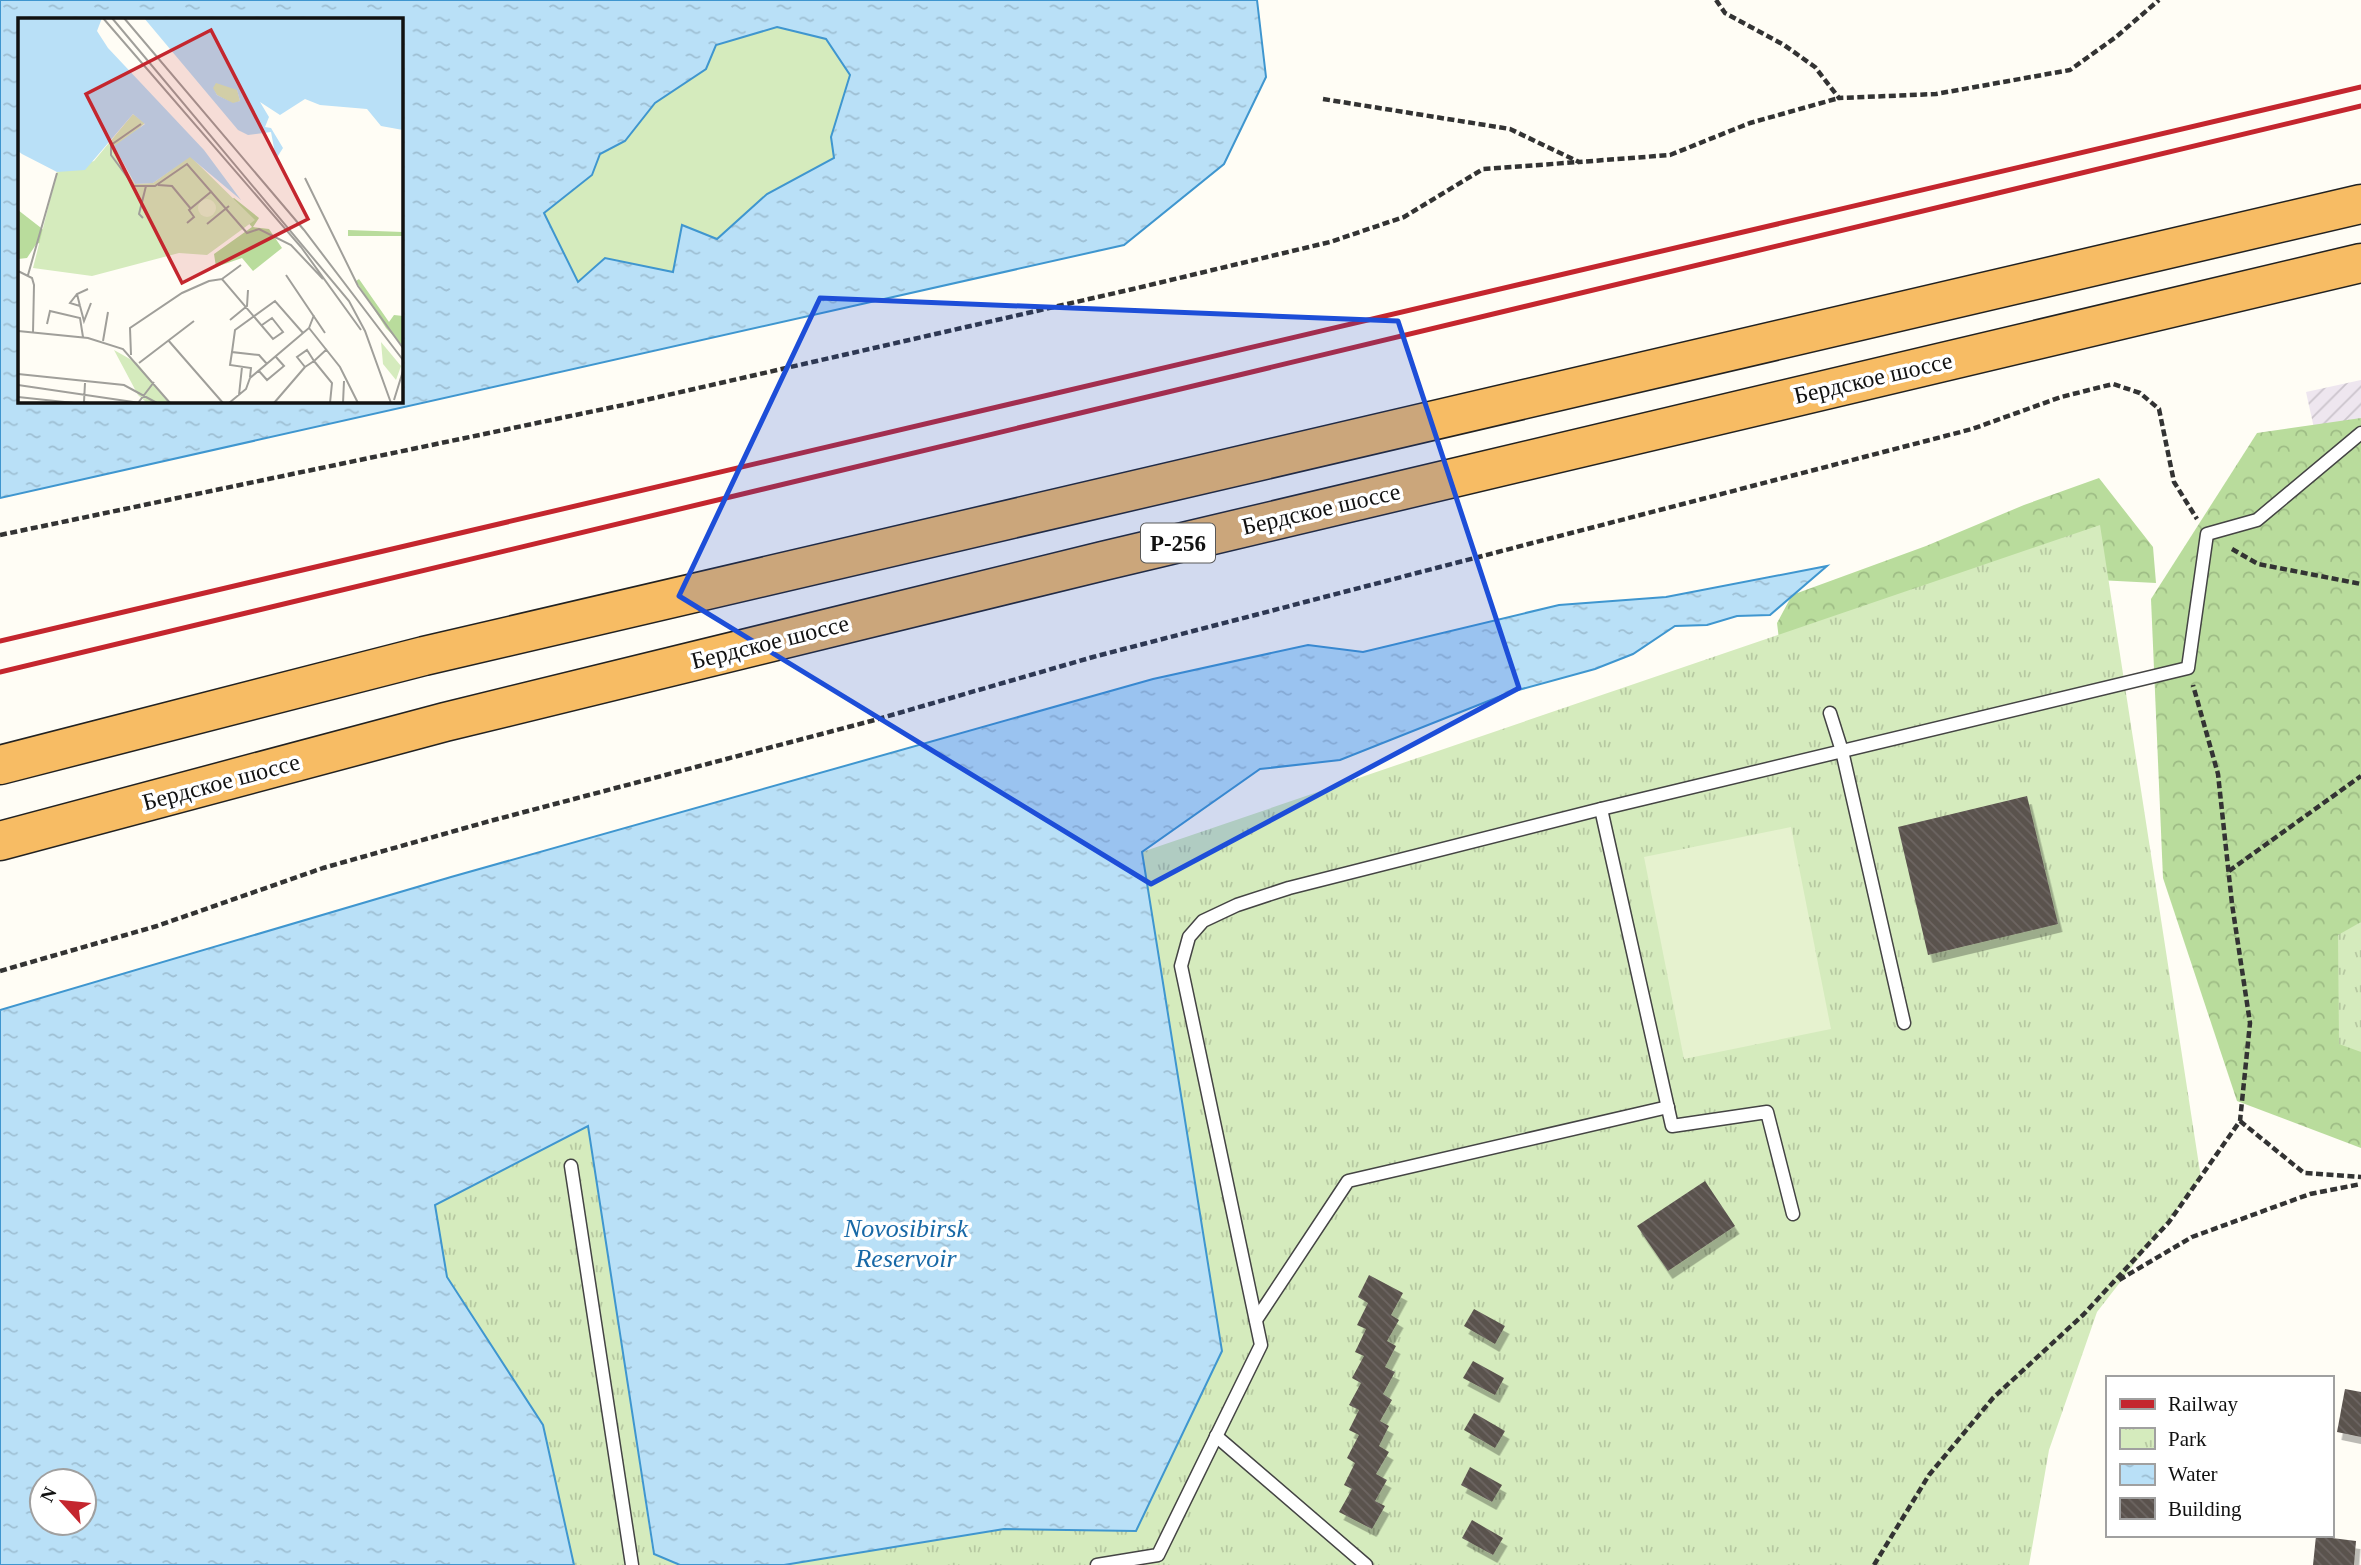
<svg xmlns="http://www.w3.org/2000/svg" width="2361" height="1565" font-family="'Times New Roman',serif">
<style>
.industrial{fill:url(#industrial-furrows)}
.grass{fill:#d5ebbd}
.forest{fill:url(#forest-crowns)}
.park{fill:url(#park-tufts)}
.pitch{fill:#e6f2cf}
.water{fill:url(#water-ripples);stroke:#3f96cf;stroke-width:2;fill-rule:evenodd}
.building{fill:url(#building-back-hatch);filter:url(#shadow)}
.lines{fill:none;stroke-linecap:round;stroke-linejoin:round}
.service-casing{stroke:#444;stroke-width:15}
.trunk-casing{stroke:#222;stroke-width:41}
.path{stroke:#333;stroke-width:4.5;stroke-dasharray:7 3.5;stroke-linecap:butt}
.service{stroke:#fff;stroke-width:12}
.trunk{stroke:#f7bc64;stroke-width:38}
.rail{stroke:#c4262e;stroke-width:5}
.marked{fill:#1d4ed8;fill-opacity:0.2;stroke:#1d4ed8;stroke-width:5;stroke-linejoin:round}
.labels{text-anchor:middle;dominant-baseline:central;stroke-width:7;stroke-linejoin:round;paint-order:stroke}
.shield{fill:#fff;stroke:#585858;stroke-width:2}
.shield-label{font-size:23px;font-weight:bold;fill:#111}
.street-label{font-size:24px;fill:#111;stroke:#fff}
.water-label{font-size:26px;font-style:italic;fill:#1768a6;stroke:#fff}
.inset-road{fill:none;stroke:#a09f9a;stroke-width:2}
.view{fill:#c4262e;fill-opacity:0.15;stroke:#c4262e;stroke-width:3.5}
.inset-edge{fill:none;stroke:#111;stroke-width:3.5}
</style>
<defs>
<pattern id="industrial-furrows" width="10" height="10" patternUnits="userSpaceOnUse" patternTransform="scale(1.75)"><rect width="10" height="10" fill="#eee6ef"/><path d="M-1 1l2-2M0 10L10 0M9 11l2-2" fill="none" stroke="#cbc4cc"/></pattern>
<pattern id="forest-crowns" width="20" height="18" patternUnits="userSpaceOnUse" patternTransform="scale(1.75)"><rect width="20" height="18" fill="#b9dc9c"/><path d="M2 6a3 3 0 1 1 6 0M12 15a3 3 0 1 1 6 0" fill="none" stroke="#9ebc85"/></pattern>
<pattern id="park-tufts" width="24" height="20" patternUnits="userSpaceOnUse" patternTransform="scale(1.75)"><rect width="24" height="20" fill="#d5ebbd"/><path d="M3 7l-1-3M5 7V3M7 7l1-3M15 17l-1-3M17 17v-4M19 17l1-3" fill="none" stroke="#b6c8a1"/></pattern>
<pattern id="water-ripples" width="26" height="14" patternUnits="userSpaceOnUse" patternTransform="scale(1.75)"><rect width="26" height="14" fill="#b9e0f7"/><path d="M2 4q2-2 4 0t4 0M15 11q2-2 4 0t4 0" fill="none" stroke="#9ebfd3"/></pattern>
<pattern id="building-back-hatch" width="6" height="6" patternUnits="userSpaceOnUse" patternTransform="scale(1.75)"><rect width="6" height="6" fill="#5a524d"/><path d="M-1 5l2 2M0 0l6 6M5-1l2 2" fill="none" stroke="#6d6662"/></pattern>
<filter id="shadow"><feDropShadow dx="4.5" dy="8" stdDeviation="0" flood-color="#0004"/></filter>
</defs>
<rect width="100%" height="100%" fill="#fffdf5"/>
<path class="industrial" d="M 2361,380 L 2361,621 L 2357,622 L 2306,392 Z"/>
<path class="grass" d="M 777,27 L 826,39 L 850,75 L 831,136 L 834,158 L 767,194 L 717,239 L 673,273 L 605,258 L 579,283 L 543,213 L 592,175 L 600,154 L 625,141 L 655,103 L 706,69 L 716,45 Z"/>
<g class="forest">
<path d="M 2361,418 L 2361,1148 L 2237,1101 L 2163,878 L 2151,599 L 2257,433 Z"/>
<path d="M 2099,478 L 2153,547 L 2156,583 L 2040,577 L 1785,688 L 1777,623 L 1792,595 L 1926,546 L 2024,505 Z"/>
</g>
<g class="park">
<path d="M 2100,525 L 2201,1178 L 2097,1312 L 2049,1450 L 2029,1565 L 784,1565 L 1004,1529 L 1136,1531 L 1222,1351 L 1142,852 Z"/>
<path d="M 2361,922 L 2361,1052 L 2339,1044 L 2338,935 Z"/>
<path d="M 589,1125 L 653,1554 L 680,1565 L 574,1565 L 543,1425 L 447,1277 L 435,1204 Z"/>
</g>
<path class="pitch" d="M 1791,827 L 1831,1029 L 1684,1059 L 1644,857 Z"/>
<g class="water">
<path d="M 0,0 L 1257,0 L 1266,77 L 1224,164 L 1124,245 L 0,498 ZM 401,19 L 401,401 L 19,401 L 19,19 ZM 777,27 L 826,39 L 850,75 L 831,137 L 834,158 L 767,194 L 717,239 L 682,225 L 673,272 L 605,258 L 578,282 L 544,213 L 592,175 L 600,154 L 625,141 L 655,103 L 706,69 L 716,45 Z"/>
<path d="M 1827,566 L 1770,615 L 1737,616 L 1707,625 L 1675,626 L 1633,654 L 1595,669 L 1511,692 L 1340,760 L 1260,769 L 1142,852 L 1222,1351 L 1136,1531 L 1004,1529 L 784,1565 L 680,1565 L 654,1554 L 588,1126 L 435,1205 L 447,1277 L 543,1425 L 574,1565 L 0,1565 L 0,1010 L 451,877 L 1153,679 L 1308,645 L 1363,652 L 1559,605 L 1666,597 ZM 84,1481 L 84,1523 L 42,1523 L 42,1481 Z"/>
</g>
<g class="building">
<path d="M 2027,796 L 2058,924 L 1928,955 L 1898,827 Z"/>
<path d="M 1705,1181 L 1735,1226 L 1668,1271 L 1637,1226 Z"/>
<path d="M 1369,1275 L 1403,1293 L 1391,1315 L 1399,1320 L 1387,1341 L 1396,1346 L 1385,1367 L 1395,1372 L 1383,1394 L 1392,1400 L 1380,1421 L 1389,1426 L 1379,1446 L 1389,1452 L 1376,1474 L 1387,1480 L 1375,1501 L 1385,1506 L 1372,1529 L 1339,1512 L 1352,1489 L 1344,1485 L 1355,1463 L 1347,1458 L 1359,1435 L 1349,1430 L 1359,1410 L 1349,1405 L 1361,1383 L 1352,1378 L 1364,1356 L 1355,1352 L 1366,1329 L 1357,1325 L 1368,1303 L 1358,1297 Z"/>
<path d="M 1474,1309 L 1505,1326 L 1495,1344 L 1464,1326 Z"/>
<path d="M 1473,1361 L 1504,1378 L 1495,1395 L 1463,1378 Z"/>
<path d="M 2345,1389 L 2361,1392 L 2361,1437 L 2337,1432 Z"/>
<path d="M 1474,1413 L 1505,1431 L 1495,1448 L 1464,1430 Z"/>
<path d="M 1470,1467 L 1502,1485 L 1492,1502 L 1461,1485 Z"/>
<path d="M 1472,1520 L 1503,1538 L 1493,1555 L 1462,1538 Z"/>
<path d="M 2316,1536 L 2356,1541 L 2354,1565 L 2313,1565 Z"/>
</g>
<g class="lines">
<defs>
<g id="service">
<path d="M 1830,713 L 1842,751 L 1904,1023"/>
<path d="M 1601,809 L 1672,1126 L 1767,1112 L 1793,1214"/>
<path d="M 571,1166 L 632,1565"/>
<path d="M 1256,1320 L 1348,1181 L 1668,1107"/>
<path d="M 1216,1436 L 1366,1565"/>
<path d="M 1097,1565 L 1158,1555 L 1261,1345 L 1181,966 L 1189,937 L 1203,921 L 1237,905 L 1289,888 L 1601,809 L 2188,668 L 2207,534 L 2257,520 L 2361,433"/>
</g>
<g id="trunk">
<path d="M 0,765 L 424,656 L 2361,204"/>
<path d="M 0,841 L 445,722 L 1103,561 L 2361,263"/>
</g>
</defs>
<use href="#service" class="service-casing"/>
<use href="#trunk" class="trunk-casing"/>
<g class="path">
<path d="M 1716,0 L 1725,13 L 1784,45 L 1815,67 L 1839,98 L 1936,94 L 2070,70 L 2116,37 L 2159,0"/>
<path d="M 1323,99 L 1510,129 L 1579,162 L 1670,155 L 1750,123 L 1839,98"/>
<path d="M 0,535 L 628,404 L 1133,289 L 1330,242 L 1404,217 L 1483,169 L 1579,162"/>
<path d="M 2232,549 L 2258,564 L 2361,584"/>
<path d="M 2229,871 L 2361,776"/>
<path d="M 0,971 L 157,926 L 323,868 L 490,821 L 871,721 L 1093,657 L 1972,429 L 2061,397 L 2113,384 L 2140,393 L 2159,409 L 2174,482 L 2197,519"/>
<path d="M 2240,1121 L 2304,1173 L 2361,1177"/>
<path d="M 2119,1280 L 2192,1237 L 2310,1194 L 2361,1184"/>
<path d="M 1874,1565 L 1929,1475 L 1993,1398 L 2083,1315 L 2169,1222 L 2240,1121 L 2250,1023 L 2232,904 L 2218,774 L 2193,685"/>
</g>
<use href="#service" class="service"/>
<use href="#trunk" class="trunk"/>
<g class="rail">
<path d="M 0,641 L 2361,87"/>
<path d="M 0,672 L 2361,106"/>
</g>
</g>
<path class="marked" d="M 820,298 L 1398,321 L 1519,688 L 1151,884 L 679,596 Z"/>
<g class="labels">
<rect class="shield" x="1141" y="523.5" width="74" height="39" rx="5"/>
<g class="shield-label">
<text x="1178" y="543">Р-256</text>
</g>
<g class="street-label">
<text transform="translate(1873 378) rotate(-13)">Бердское шоссе</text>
<text transform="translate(1321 509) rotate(-13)">Бердское шоссе</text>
<text transform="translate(770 642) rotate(-14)">Бердское шоссе</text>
<text transform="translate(221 782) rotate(-15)">Бердское шоссе</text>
</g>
<g class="water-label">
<text x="906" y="1228">Novosibirsk<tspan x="906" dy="30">Reservoir</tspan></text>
</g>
</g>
<g transform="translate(18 18)">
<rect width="385" height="385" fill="#fffdf5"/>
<path d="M 198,64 L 219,71 L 222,83 L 215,86 L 199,77 L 194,70 ZM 363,324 L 383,348 L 378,362 L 365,346 Z" fill="#d5ebbd"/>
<path d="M 216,180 L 241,200 L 235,209 L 251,211 L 264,230 L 235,253 L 224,240 L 198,249 L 196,236 L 234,209 L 211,183 ZM 0,192 L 27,213 L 24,226 L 19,225 L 9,240 L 0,241 ZM 330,212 L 385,214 L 385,218 L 330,218 ZM 341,261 L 371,304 L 376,297 L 385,298 L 385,328 L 368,310 L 338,263 Z" fill="#b9dc9c"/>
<path d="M 115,96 L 127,105 L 96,133 L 117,166 L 135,165 L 172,138 L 237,202 L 189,237 L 161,235 L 74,258 L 15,250 L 39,154 L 76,143 ZM 96,332 L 119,345 L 151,385 L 129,385 L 120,377 Z" fill="#d5ebbd"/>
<path d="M180 190a9 9 0 1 1 18 0a9 9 0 1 1-18 0Z" fill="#e6f2cf"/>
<path d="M 0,0 L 84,0 L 79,13 L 90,30 L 186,132 L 223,182 L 172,139 L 135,165 L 117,166 L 96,128 L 127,106 L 115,96 L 67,152 L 39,154 L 4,136 L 0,133 ZM 126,0 L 385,0 L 385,112 L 363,108 L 349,91 L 302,87 L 287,81 L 262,97 L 242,84 L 251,99 L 247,109 L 253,110 L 265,130 L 258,141 L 253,114 L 230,117 L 220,112 ZM 198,65 L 219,72 L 222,83 L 215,85 L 199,77 L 195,70 Z" fill="#b9e0f7" fill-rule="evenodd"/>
<path class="inset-road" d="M 85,0 L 283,229 L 343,312M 94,0 L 331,283 L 347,313 L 373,385M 106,0 L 286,212 L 385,342M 123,106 L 93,127 L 93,137 L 116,168 L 137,168 L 169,146 L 229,215 L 241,211 L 273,227 L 305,261M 287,160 L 340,268 L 385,330M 140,167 L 154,168 L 173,191M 125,200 L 121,196 L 128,168M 169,205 L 176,199 L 171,192 L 194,173M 189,206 L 211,188M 0,253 L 14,260 L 16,267 L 15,315M 10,257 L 39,155M 268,257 L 307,315M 204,261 L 223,247M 59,276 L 52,285 L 62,288 L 66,303 L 73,285M 62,288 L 59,276 L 70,271M 212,302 L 229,288 L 230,272M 29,306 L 32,293 L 62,300 L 65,319M 291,310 L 322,349 L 340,385M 0,313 L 70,320 L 105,331 L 152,385M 150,322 L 205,385M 85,323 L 90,294M 309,331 L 296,343 L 314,365 L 312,385M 289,332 L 296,343 L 287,349 L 279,339 ZM 214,334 L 212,347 L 233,350 L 232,359M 113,337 L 112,310 L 164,275 L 191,263 L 204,261 L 255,321 L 265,314 L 254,300 L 244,307M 121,345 L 176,303M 249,346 L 241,337 L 214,334 L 217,312 L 257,283 L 285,315M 241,353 L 249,362 L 266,348 L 258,339M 0,356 L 106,367 L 139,385M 67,365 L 66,384 L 71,385M 0,367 L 122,385M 221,377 L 224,349M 0,379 L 56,385M 376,382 L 385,353M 120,385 L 136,364M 211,385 L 228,371 L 232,360 L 291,310 L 296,297M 256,385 L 287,349M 325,385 L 326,363"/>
<path class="view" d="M 193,12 L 290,201 L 164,265 L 68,76 Z"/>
<rect width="385" height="385" class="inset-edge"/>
</g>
<rect x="2106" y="1376" width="228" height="161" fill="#ffffff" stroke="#a0a0a0" stroke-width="2"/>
<rect x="2120" y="1399" width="35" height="10" fill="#c4262e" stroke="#a0a0a0" stroke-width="2"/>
<text x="2168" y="1411" font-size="21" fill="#111111">Railway</text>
<rect x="2120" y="1428" width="35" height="21" fill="url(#park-tufts)" stroke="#a0a0a0" stroke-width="2"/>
<text x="2168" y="1446" font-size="21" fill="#111111">Park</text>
<rect x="2120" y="1464" width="35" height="21" fill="url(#water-ripples)" stroke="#a0a0a0" stroke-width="2"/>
<text x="2168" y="1481" font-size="21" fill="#111111">Water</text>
<rect x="2120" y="1498" width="35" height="21" fill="url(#building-back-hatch)" stroke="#a0a0a0" stroke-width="2"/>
<text x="2168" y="1516" font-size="21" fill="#111111">Building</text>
<g transform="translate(63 1502) rotate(297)"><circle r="33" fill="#ffffff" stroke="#a0a0a0" stroke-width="2"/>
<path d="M0-5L12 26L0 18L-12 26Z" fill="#c4262e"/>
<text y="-10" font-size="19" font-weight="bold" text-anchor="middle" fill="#111111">N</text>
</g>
</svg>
